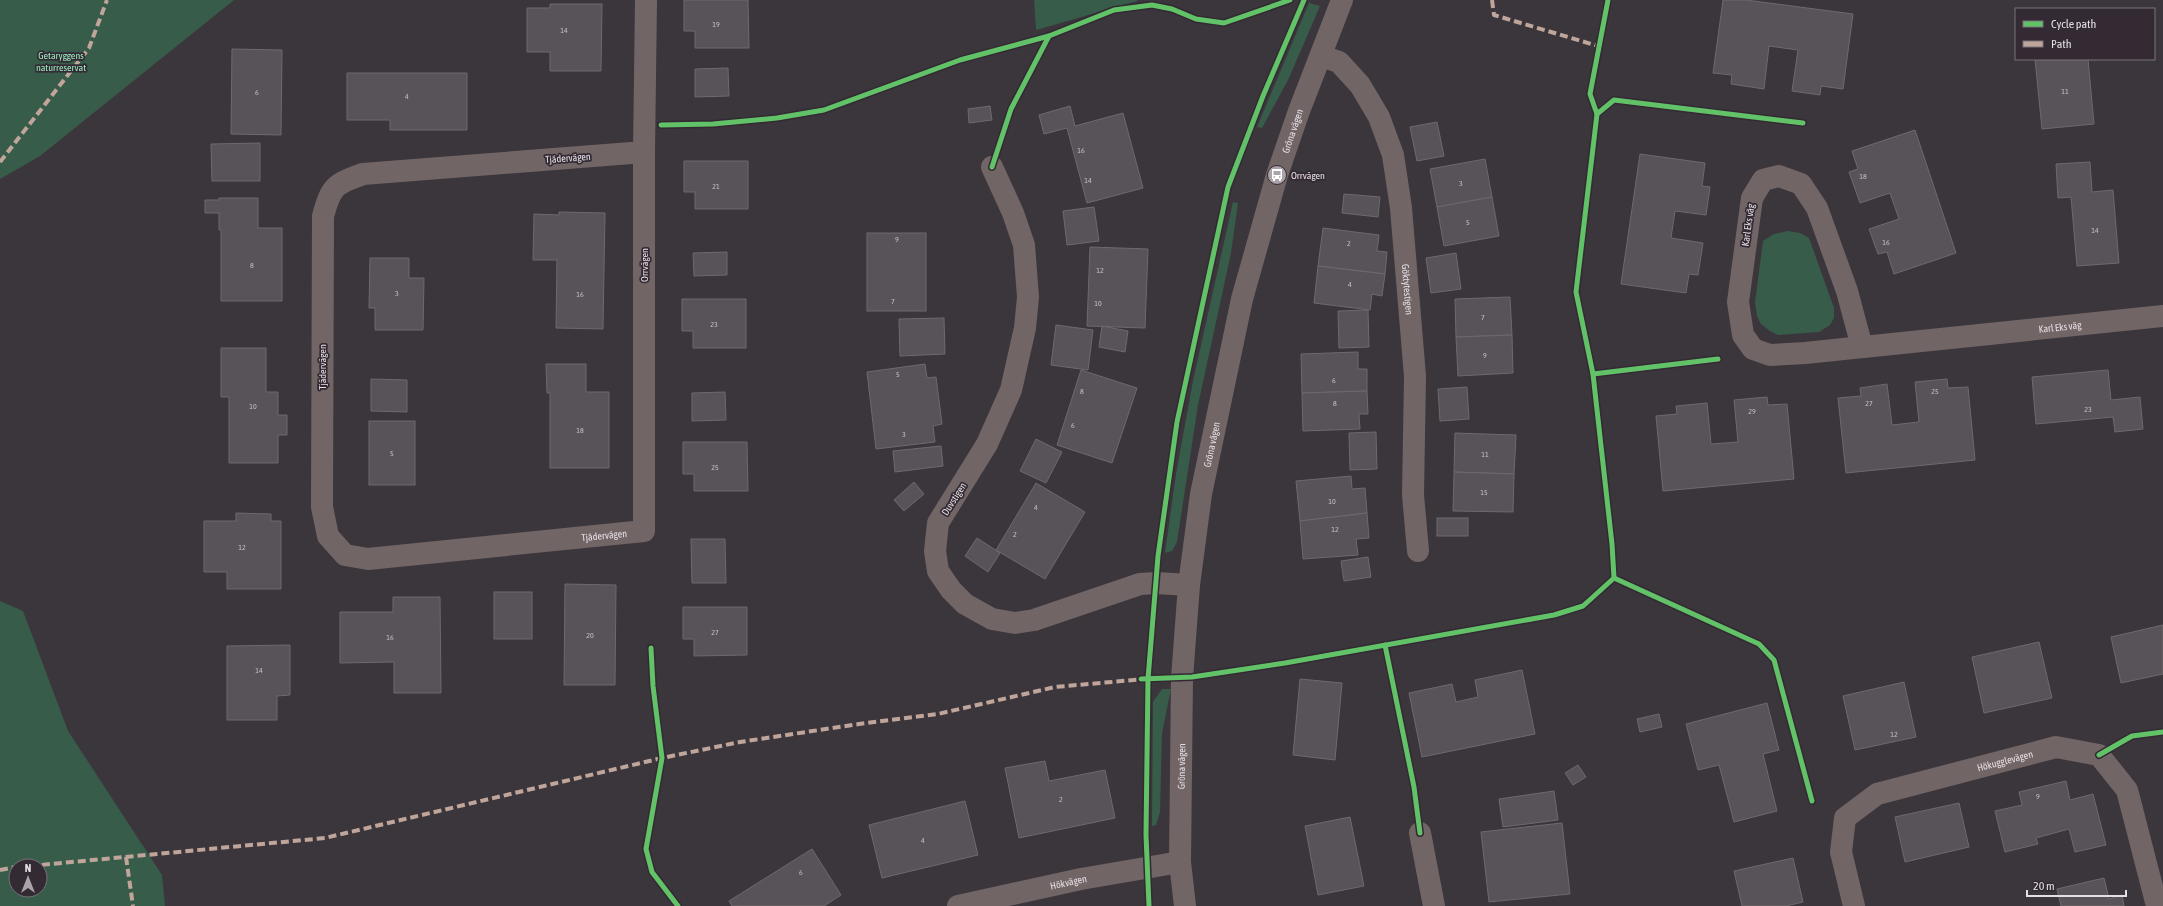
<svg xmlns="http://www.w3.org/2000/svg" width="2163" height="906" font-family="'Asap Condensed',sans-serif">
<style>
.green{fill:#385c4a;fill-rule:evenodd}
.building{fill:#585358;stroke:#6e696d}
.lines{fill:none;stroke-linecap:round;stroke-linejoin:round}
.minor{stroke:#726566;stroke-width:22}
.quiet{stroke:#c0a59a;stroke-width:4;stroke-dasharray:8 4;stroke-linecap:butt}
.cycleway-casing{stroke:#332a33;stroke-width:8}
.cycleway{stroke:#61c268;stroke-width:5}
.labels{text-anchor:middle;dominant-baseline:central;stroke-width:3.5;stroke-linejoin:round;paint-order:stroke}
.number-label{font-size:8px;fill:#c2bcc2}
.park-label{font-size:10px;fill:#98edc1;stroke:#332a33}
.street-label{font-size:10px;fill:#e5dfe5;stroke:#332a33}
.poi-label{font-size:10px;fill:#e5dfe5;stroke:#332a33;text-anchor:start}
</style>
<rect width="100%" height="100%" fill="#3b363c"/>
<g class="green">
<path d="M 0,0 L 234,0 L 40,156 L 0,179 Z"/>
<path d="M 1034,0 L 1137,0 L 1137,1 L 1036,30 Z"/>
<path d="M 1309,3 L 1320,6 L 1289,78 L 1262,128 L 1257,127 Z"/>
<path d="M 1233,202 L 1238,203 L 1231,253 L 1198,405 L 1177,542 L 1172,551 L 1165,553 L 1176,474 L 1193,381 Z"/>
<path d="M 1788,231 L 1800,233 L 1809,238 L 1834,308 L 1834,318 L 1830,325 L 1819,332 L 1778,335 L 1770,331 L 1761,324 L 1757,316 L 1755,303 L 1763,241 L 1774,234 Z"/>
<path d="M 0,601 L 23,611 L 68,731 L 162,875 L 165,906 L 0,906 ZM 16,866 L 40,866 L 40,890 L 16,890 Z"/>
<path d="M 1162,689 L 1171,689 L 1162,733 L 1160,812 L 1156,825 L 1152,826 L 1153,702 Z"/>
</g>
<g class="building">
<path d="M 684,0 L 748,0 L 749,48 L 695,48 L 695,31 L 684,31 Z"/>
<path d="M 1723,0 L 1746,0 L 1853,14 L 1843,89 L 1821,86 L 1820,95 L 1792,91 L 1798,50 L 1769,46 L 1764,89 L 1731,84 L 1732,75 L 1713,73 Z"/>
<path d="M 550,4 L 602,4 L 601,71 L 550,71 L 550,52 L 527,52 L 527,8 L 550,8 Z"/>
<path d="M 232,49 L 282,50 L 281,135 L 231,134 Z"/>
<path d="M 2035,59 L 2088,59 L 2094,124 L 2042,129 Z"/>
<path d="M 728,68 L 729,96 L 695,97 L 695,69 Z"/>
<path d="M 347,73 L 467,73 L 467,130 L 390,130 L 390,120 L 347,120 Z"/>
<path d="M 990,106 L 992,120 L 969,123 L 968,109 Z"/>
<path d="M 1070,106 L 1075,126 L 1123,113 L 1143,188 L 1087,203 L 1067,128 L 1044,134 L 1039,115 Z"/>
<path d="M 1437,122 L 1444,156 L 1417,161 L 1410,127 Z"/>
<path d="M 1915,130 L 1956,253 L 1894,274 L 1887,252 L 1878,254 L 1869,229 L 1899,219 L 1890,193 L 1860,203 L 1849,172 L 1858,169 L 1852,151 Z"/>
<path d="M 260,143 L 260,181 L 212,181 L 211,144 Z"/>
<path d="M 1640,154 L 1705,163 L 1702,186 L 1710,187 L 1706,215 L 1675,211 L 1671,238 L 1703,243 L 1698,275 L 1689,274 L 1686,293 L 1621,284 Z"/>
<path d="M 1485,159 L 1492,197 L 1437,207 L 1430,169 Z"/>
<path d="M 684,161 L 748,161 L 748,209 L 695,209 L 695,192 L 684,192 Z"/>
<path d="M 2090,162 L 2092,192 L 2113,190 L 2119,263 L 2077,266 L 2071,197 L 2058,198 L 2056,164 Z"/>
<path d="M 1344,194 L 1380,197 L 1378,217 L 1342,213 Z"/>
<path d="M 1492,197 L 1499,236 L 1444,246 L 1437,207 Z"/>
<path d="M 219,198 L 258,198 L 258,228 L 282,228 L 282,301 L 221,301 L 221,230 L 219,230 L 219,213 L 205,213 L 205,200 L 219,200 Z"/>
<path d="M 1094,207 L 1099,241 L 1067,245 L 1063,211 Z"/>
<path d="M 559,212 L 605,213 L 603,329 L 556,328 L 557,260 L 533,260 L 534,214 L 559,215 Z"/>
<path d="M 1323,228 L 1379,235 L 1377,251 L 1387,252 L 1385,274 L 1318,266 Z"/>
<rect x="867" y="233" width="59" height="78"/>
<path d="M 1090,247 L 1148,249 L 1145,328 L 1087,326 Z"/>
<path d="M 727,252 L 727,275 L 694,276 L 693,253 Z"/>
<path d="M 1456,253 L 1461,289 L 1431,293 L 1426,258 Z"/>
<path d="M 370,258 L 409,258 L 409,278 L 424,278 L 423,330 L 375,330 L 375,308 L 369,308 Z"/>
<path d="M 1318,266 L 1385,274 L 1382,296 L 1372,294 L 1370,310 L 1314,303 Z"/>
<path d="M 1510,297 L 1512,335 L 1456,337 L 1455,299 Z"/>
<path d="M 682,299 L 746,299 L 746,348 L 693,348 L 693,331 L 682,331 Z"/>
<path d="M 1368,310 L 1369,347 L 1339,348 L 1338,311 Z"/>
<path d="M 944,318 L 945,354 L 900,356 L 899,319 Z"/>
<path d="M 1056,325 L 1093,330 L 1088,370 L 1051,365 Z"/>
<path d="M 1102,326 L 1128,331 L 1125,352 L 1099,347 Z"/>
<path d="M 1512,335 L 1513,373 L 1458,376 L 1456,337 Z"/>
<path d="M 221,348 L 266,348 L 266,392 L 278,392 L 278,415 L 287,415 L 287,435 L 278,435 L 278,463 L 229,463 L 229,397 L 221,397 Z"/>
<path d="M 1358,352 L 1358,369 L 1367,369 L 1367,391 L 1302,393 L 1301,354 Z"/>
<path d="M 546,364 L 586,364 L 586,392 L 609,392 L 609,468 L 550,468 L 550,393 L 547,393 Z"/>
<path d="M 925,364 L 927,378 L 936,377 L 942,424 L 933,426 L 935,442 L 876,449 L 867,372 Z"/>
<path d="M 1081,370 L 1137,388 L 1112,463 L 1057,445 Z"/>
<path d="M 2108,370 L 2111,400 L 2140,397 L 2143,429 L 2115,432 L 2113,417 L 2036,424 L 2032,377 Z"/>
<path d="M 371,379 L 407,380 L 407,412 L 371,411 Z"/>
<path d="M 1947,379 L 1948,388 L 1968,387 L 1975,460 L 1846,473 L 1838,398 L 1861,396 L 1860,388 L 1887,384 L 1892,425 L 1919,422 L 1915,382 Z"/>
<path d="M 1467,387 L 1469,419 L 1440,421 L 1438,389 Z"/>
<path d="M 1367,391 L 1368,414 L 1359,414 L 1360,429 L 1303,431 L 1302,393 Z"/>
<path d="M 725,392 L 726,420 L 692,421 L 692,393 Z"/>
<path d="M 1767,397 L 1768,405 L 1787,404 L 1794,479 L 1663,491 L 1656,416 L 1677,414 L 1676,406 L 1707,403 L 1711,444 L 1738,442 L 1734,400 Z"/>
<rect x="369" y="421" width="46" height="64"/>
<path d="M 1376,432 L 1377,469 L 1350,470 L 1349,433 Z"/>
<path d="M 1455,433 L 1516,435 L 1514,474 L 1454,472 Z"/>
<path d="M 1036,439 L 1062,452 L 1046,483 L 1020,471 Z"/>
<path d="M 683,442 L 747,442 L 748,491 L 694,491 L 694,474 L 683,474 Z"/>
<path d="M 941,446 L 943,466 L 895,472 L 893,451 Z"/>
<path d="M 1454,472 L 1514,474 L 1513,512 L 1453,511 Z"/>
<path d="M 1351,476 L 1352,489 L 1365,488 L 1367,513 L 1300,521 L 1296,481 Z"/>
<path d="M 914,482 L 924,494 L 904,511 L 894,500 Z"/>
<path d="M 1036,483 L 1085,512 L 1045,579 L 996,550 Z"/>
<path d="M 236,513 L 271,514 L 271,521 L 281,521 L 281,589 L 227,589 L 227,572 L 204,572 L 204,521 L 236,521 Z"/>
<path d="M 1367,513 L 1369,538 L 1356,539 L 1358,555 L 1303,559 L 1300,521 Z"/>
<rect x="1437" y="518" width="31" height="18"/>
<path d="M 977,538 L 1000,553 L 988,572 L 965,556 Z"/>
<path d="M 691,539 L 725,539 L 726,583 L 692,583 Z"/>
<path d="M 1368,557 L 1371,577 L 1344,581 L 1341,561 Z"/>
<path d="M 565,584 L 616,585 L 615,685 L 564,685 Z"/>
<rect x="494" y="592" width="38" height="47"/>
<path d="M 393,597 L 440,597 L 441,693 L 394,693 L 394,662 L 340,663 L 340,612 L 393,612 Z"/>
<path d="M 683,607 L 747,607 L 747,655 L 694,656 L 694,639 L 683,639 Z"/>
<path d="M 2163,625 L 2163,674 L 2121,683 L 2111,637 Z"/>
<path d="M 2039,642 L 2052,698 L 1984,713 L 1972,657 Z"/>
<path d="M 290,645 L 290,695 L 277,696 L 277,720 L 227,720 L 227,646 Z"/>
<path d="M 1522,670 L 1535,734 L 1422,757 L 1409,693 L 1452,684 L 1456,702 L 1478,697 L 1475,680 Z"/>
<path d="M 1300,679 L 1342,683 L 1335,760 L 1293,755 Z"/>
<path d="M 1904,682 L 1916,737 L 1855,750 L 1843,696 Z"/>
<path d="M 1767,703 L 1779,750 L 1763,754 L 1777,811 L 1734,822 L 1719,765 L 1698,770 L 1686,724 Z"/>
<path d="M 1659,714 L 1662,727 L 1640,732 L 1637,719 Z"/>
<path d="M 1045,761 L 1049,781 L 1105,770 L 1115,818 L 1019,838 L 1005,768 Z"/>
<path d="M 1578,765 L 1586,777 L 1573,785 L 1565,773 Z"/>
<path d="M 2066,781 L 2070,800 L 2093,794 L 2106,845 L 2075,852 L 2069,829 L 2036,838 L 2038,844 L 2005,852 L 1995,811 L 2022,805 L 2019,792 Z"/>
<path d="M 1554,791 L 1558,820 L 1503,827 L 1499,799 Z"/>
<path d="M 965,801 L 978,855 L 882,878 L 869,825 Z"/>
<path d="M 1959,803 L 1969,847 L 1905,862 L 1895,817 Z"/>
<path d="M 1350,817 L 1364,886 L 1318,895 L 1305,826 Z"/>
<path d="M 1562,823 L 1570,894 L 1489,902 L 1481,832 Z"/>
<path d="M 812,849 L 841,895 L 824,906 L 732,906 L 729,901 Z"/>
<path d="M 1793,858 L 1803,902 L 1786,906 L 1742,906 L 1734,871 Z"/>
<path d="M 2104,878 L 2109,899 L 2122,895 L 2124,906 L 2061,906 L 2057,889 Z"/>
</g>
<g class="lines">
<g class="minor">
<path id="s1" d="M 1321,56 L 1339,62 L 1360,85 L 1379,117 L 1393,155 L 1401,208 L 1415,376 L 1413,495 L 1418,551"/>
<path id="s2" d="M 644,152 L 363,174 C 334,184 331,187 323,216 L 322,507 L 328,536 L 345,555 L 368,559 L 644,531 L 644,152 L 646,0"/>
<path d="M 992,167 L 1013,213 L 1024,245 L 1028,297 L 1025,328 L 1011,390 L 987,444 L 938,523 L 935,551 L 938,571 L 951,590 L 965,604 L 992,619 L 1015,623 L 1034,620 L 1140,584 L 1156,583 L 1189,585"/>
<path id="s3" d="M 1862,347 L 1847,291 L 1817,208 L 1801,184 L 1779,176 L 1763,180 L 1752,198 L 1738,302 L 1743,335 L 1753,349 L 1770,355 L 1805,353 L 2163,316"/>
<path d="M 1420,833 L 1434,906"/>
<path id="s4" d="M 958,906 L 1081,879 L 1180,862"/>
<path id="s5" d="M 1185,906 L 1180,862 L 1182,678 L 1189,585 L 1201,494 L 1242,299 L 1277,175 L 1299,111 L 1342,0"/>
<path id="s6" d="M 1854,906 L 1841,852 L 1845,818 L 1877,794 L 2056,747 L 2099,755 L 2127,790 L 2157,906"/>
</g>
<g class="quiet">
<path d="M 1492,0 L 1494,15 L 1598,46"/>
<path d="M 0,162 L 89,48 L 107,0"/>
<path d="M 126,857 L 133,906"/>
<path d="M 30,866 L 325,838 L 662,758 L 740,742 L 859,724 L 938,714 L 1055,687 L 1145,679"/>
<path d="M 0,870 L 16,867"/>
</g>
<defs>
<g id="cycleway">
<path d="M 1597,114 L 1590,94 L 1608,0"/>
<path d="M 661,125 L 713,124 L 777,118 L 824,110 L 960,60 L 1049,36 L 1114,10 L 1152,5 L 1172,9 L 1196,19 L 1224,23 L 1290,0"/>
<path d="M 992,167 L 1011,109 L 1049,36"/>
<path d="M 1593,374 L 1718,359"/>
<path d="M 1614,578 L 1759,644 L 1774,660 L 1812,801"/>
<path d="M 1385,645 L 1414,787 L 1420,833"/>
<path d="M 651,648 L 653,686 L 662,758 L 646,849 L 652,872 L 678,906"/>
<path d="M 1141,679 L 1192,677 L 1285,663 L 1554,615 L 1583,606 L 1614,578 L 1612,544 L 1593,374 L 1576,292 L 1597,114 L 1614,100 L 1803,123"/>
<path d="M 2099,755 L 2132,736 L 2163,732"/>
<path d="M 1149,906 L 1146,835 L 1148,679 L 1158,556 L 1177,422 L 1228,187 L 1263,96 L 1304,0"/>
</g>
</defs>
<use href="#cycleway" class="cycleway-casing"/>
<use href="#cycleway" class="cycleway"/>
</g>
<defs>
<symbol id="bus-disc" viewBox="-11 -11 22 22"><circle r="9.5" fill="#aaa4aa" stroke="#332a33"/><path d="M-5-6H5V4H4V6H2V4H-2V6H-4V4H-5ZM-3.5-4V0h7V-4ZM-3.5 1.2v1.5H-2V1.2ZM2 1.2v1.5H3.5V1.2Z" fill="#fff"/></symbol>
</defs>
<g fill-rule="evenodd">
<use href="#bus-disc" x="1266" y="164" width="22" height="22"/>
</g>
<g class="labels">
<g class="number-label">
<text x="716" y="24">19</text>
<text x="564" y="30">14</text>
<text x="2065" y="91">11</text>
<text x="257" y="92">6</text>
<text x="407" y="96">4</text>
<text x="1081" y="150">16</text>
<text x="1863" y="176">18</text>
<text x="1088" y="180">14</text>
<text x="1461" y="183">3</text>
<text x="716" y="186">21</text>
<text x="1468" y="222">5</text>
<text x="2095" y="230">14</text>
<text x="897" y="239">9</text>
<text x="1886" y="242">16</text>
<text x="1349" y="243">2</text>
<text x="252" y="265">8</text>
<text x="1100" y="270">12</text>
<text x="1350" y="284">4</text>
<text x="397" y="293">3</text>
<text x="580" y="294">16</text>
<text x="893" y="301">7</text>
<text x="1098" y="303">10</text>
<text x="1483" y="317">7</text>
<text x="714" y="324">23</text>
<text x="1485" y="355">9</text>
<text x="898" y="374">5</text>
<text x="1334" y="380">6</text>
<text x="1082" y="391">8</text>
<text x="1935" y="391">25</text>
<text x="1335" y="403">8</text>
<text x="1869" y="403">27</text>
<text x="253" y="406">10</text>
<text x="2088" y="409">23</text>
<text x="1752" y="411">29</text>
<text x="1073" y="425">6</text>
<text x="580" y="430">18</text>
<text x="904" y="434">3</text>
<text x="392" y="453">5</text>
<text x="1485" y="454">11</text>
<text x="715" y="467">25</text>
<text x="1484" y="492">15</text>
<text x="1332" y="501">10</text>
<text x="1036" y="507">4</text>
<text x="1335" y="529">12</text>
<text x="1015" y="534">2</text>
<text x="242" y="547">12</text>
<text x="715" y="632">27</text>
<text x="590" y="635">20</text>
<text x="390" y="637">16</text>
<text x="259" y="670">14</text>
<text x="1894" y="734">12</text>
<text x="2038" y="796">9</text>
<text x="1061" y="799">2</text>
<text x="923" y="840">4</text>
<text x="801" y="872">6</text>
</g>
<g class="park-label">
<text x="61" y="55">Getaryggens<tspan x="61" dy="12">naturreservat</tspan></text>
</g>
<g class="street-label">
<text stroke="none"><textPath href="#s5" startOffset="788">Gröna vägen</textPath></text>
<text transform="translate(568 158) rotate(-4)">Tjädervägen</text>
<text transform="translate(1748 225) rotate(-82)">Karl Eks väg</text>
<text transform="translate(644 265) rotate(-90)">Orrvägen</text>
<text stroke="none"><textPath href="#s1" startOffset="263">Göktytestigen</textPath></text>
<text stroke="none"><textPath href="#s3" startOffset="701">Karl Eks väg</textPath></text>
<text transform="translate(322 367) rotate(-90)">Tjädervägen</text>
<text stroke="none"><textPath href="#s5" startOffset="464">Gröna vägen</textPath></text>
<text transform="translate(954 499) rotate(-57)">Duvstigen</text>
<text stroke="none"><textPath href="#s2" startOffset="951">Tjädervägen</textPath></text>
<text stroke="none"><textPath href="#s6" startOffset="262">Hökugglevägen</textPath></text>
<text stroke="none"><textPath href="#s5" startOffset="140">Gröna vägen</textPath></text>
<text stroke="none"><textPath href="#s4" startOffset="113">Hökvägen</textPath></text>
</g>
<g class="poi-label">
<text x="1291" y="175">Orrvägen</text>
</g>
</g>
<rect x="2015" y="8" width="140" height="52" fill="#332a33" stroke="#7a727a"/>
<rect x="2023" y="21" width="20" height="6" fill="#61c268" stroke="#7a727a"/>
<text x="2051" y="28" font-size="12" fill="#e5dfe5">Cycle path</text>
<rect x="2023" y="41" width="20" height="6" fill="#c0a59a" stroke="#7a727a"/>
<text x="2051" y="48" font-size="12" fill="#e5dfe5">Path</text>
<g transform="translate(28 878)"><circle r="19" fill="#332a33" stroke="#7a727a"/>
<path d="M0-3L7 15L0 10L-7 15Z" fill="#aaa4aa"/>
<text y="-6" font-size="11" font-weight="bold" text-anchor="middle" fill="#e5dfe5">N</text>
</g>
<path d="M2027 890v6h99v-6" fill="none" stroke="#e5dfe5" stroke-width="2"/>
<text x="2033" y="890" font-size="12" fill="#e5dfe5" stroke="#332a33" stroke-width="3" paint-order="stroke">20 m</text>
</svg>
